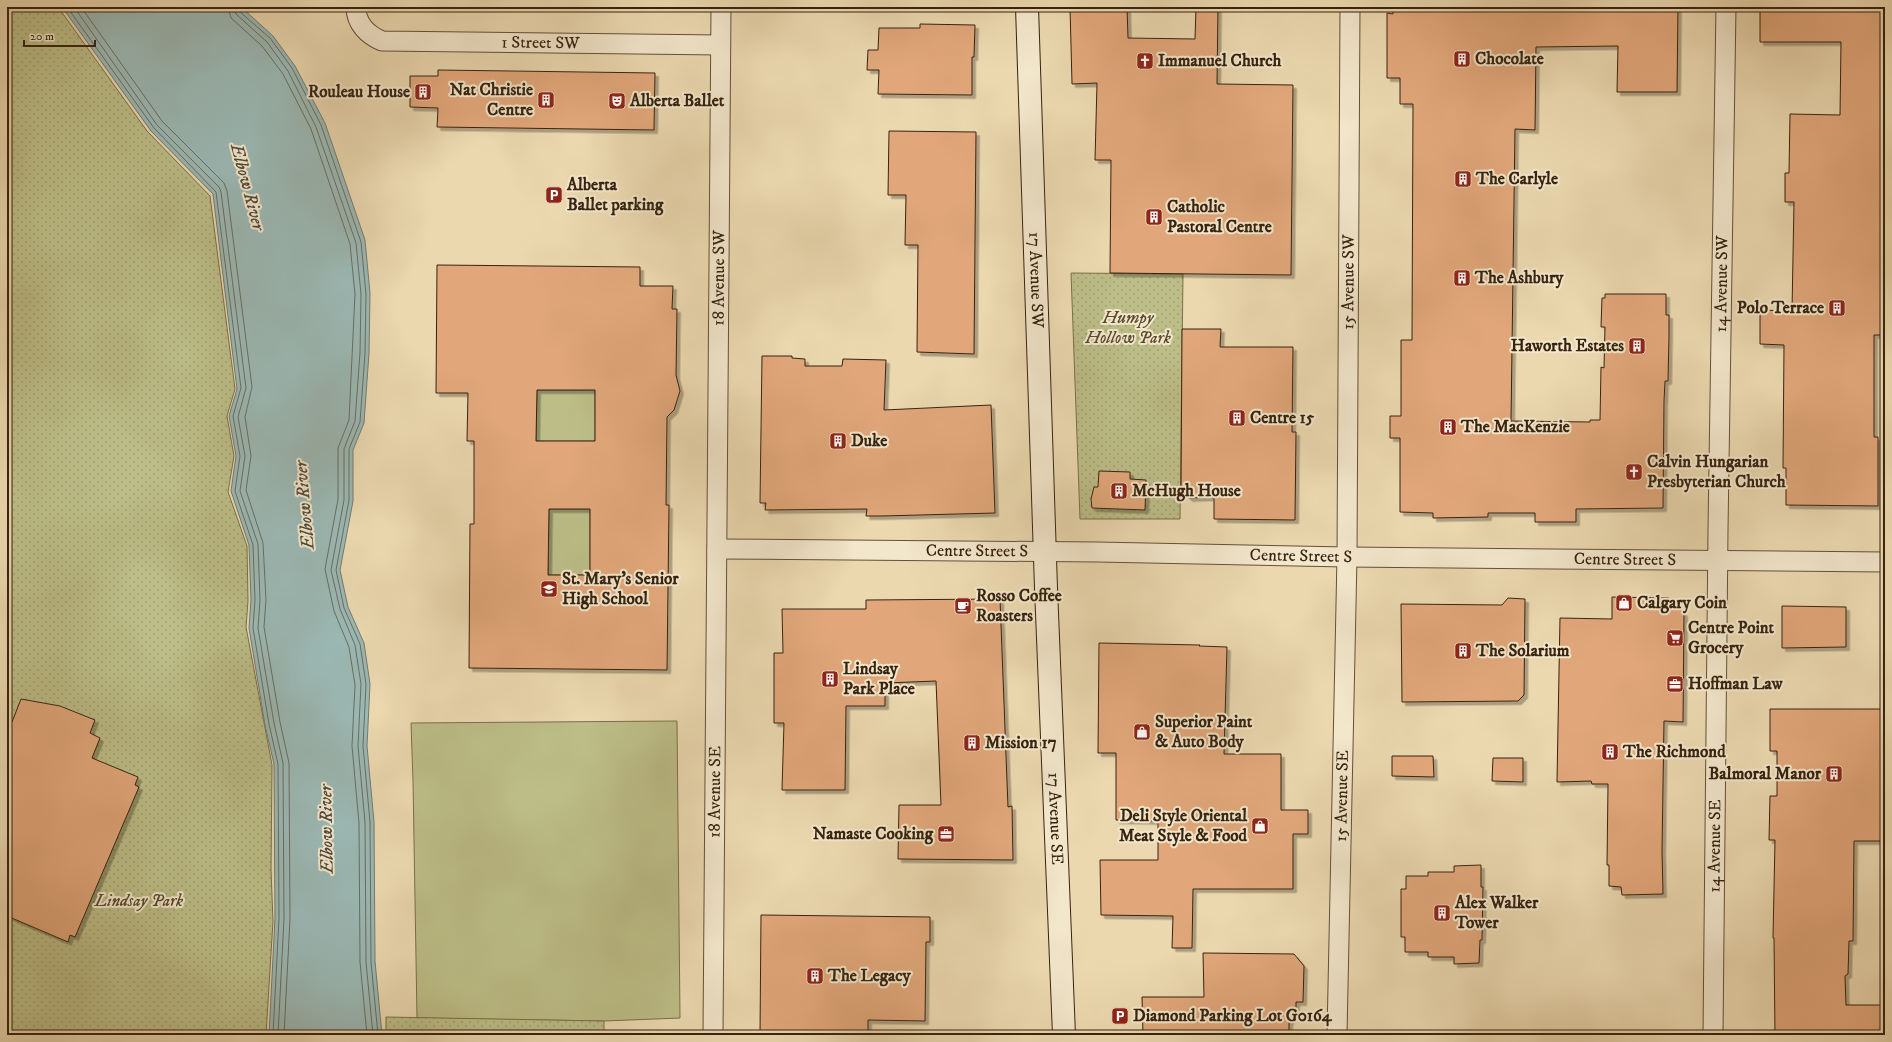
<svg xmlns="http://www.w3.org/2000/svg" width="1892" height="1042" font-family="'IM FELL DW Pica',serif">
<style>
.green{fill:#bcbd87;stroke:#7a704c}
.park{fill:url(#park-dots);stroke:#7a704c}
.water{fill:#9bb8b4;stroke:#737c72}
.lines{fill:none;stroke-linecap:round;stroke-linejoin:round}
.shore{stroke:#696e62;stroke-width:1}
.building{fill:#e1a77a;stroke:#372310;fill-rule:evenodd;filter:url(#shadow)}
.street-casing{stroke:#645038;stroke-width:21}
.secondary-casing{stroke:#372310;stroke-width:24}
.street{stroke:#f2e6cb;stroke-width:19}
.secondary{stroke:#f2e6cb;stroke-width:22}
.labels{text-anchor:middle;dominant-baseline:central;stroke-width:4;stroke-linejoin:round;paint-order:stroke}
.street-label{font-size:17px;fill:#372310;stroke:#f2e6cb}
.poi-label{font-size:17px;font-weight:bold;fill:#372310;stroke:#f2e6cb;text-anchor:start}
.park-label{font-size:17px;font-style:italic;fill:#584a2e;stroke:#f2e6cb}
.water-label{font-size:18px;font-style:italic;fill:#504839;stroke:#f2e6cb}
</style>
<defs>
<pattern id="park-dots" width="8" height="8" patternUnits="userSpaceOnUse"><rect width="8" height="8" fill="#bcbd87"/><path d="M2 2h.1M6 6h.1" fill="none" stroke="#a2a274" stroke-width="1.8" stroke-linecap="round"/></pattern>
<filter id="shadow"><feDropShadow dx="3.5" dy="3.5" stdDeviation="0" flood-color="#0004"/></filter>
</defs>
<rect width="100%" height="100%" fill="#ebd8af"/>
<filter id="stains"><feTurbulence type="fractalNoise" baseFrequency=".005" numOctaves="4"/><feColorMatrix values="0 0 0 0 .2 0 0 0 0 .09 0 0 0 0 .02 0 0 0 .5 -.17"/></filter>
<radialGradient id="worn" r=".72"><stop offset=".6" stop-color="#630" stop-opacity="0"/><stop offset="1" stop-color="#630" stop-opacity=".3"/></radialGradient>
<g class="green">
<path d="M 537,390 L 595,390 L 595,441 L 536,441 Z"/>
<path d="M 549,509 L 590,509 L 590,575 L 548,575 Z"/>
<path d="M 677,721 L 680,1018 L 604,1021 L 417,1018 L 413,781 L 411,723 Z"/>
</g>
<g class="park">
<path d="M 7,7 L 58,7 L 147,131 L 210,196 L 235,389 L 227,416 L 234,456 L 228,492 L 247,546 L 248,601 L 246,627 L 272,765 L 271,870 L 273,921 L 266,1035 L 7,1035 Z"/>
<path d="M 1071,273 L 1183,274 L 1180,519 L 1080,519 Z"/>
<path d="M 386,1017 L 604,1021 L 604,1035 L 386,1035 Z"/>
</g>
<path class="water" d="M 62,7 L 241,7 L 273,36 L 295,66 L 325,123 L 365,240 L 370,293 L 369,353 L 364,423 L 353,450 L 353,501 L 340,570 L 348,607 L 364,643 L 370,684 L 367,746 L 374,822 L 375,961 L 382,1035 L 269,1035 L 275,918 L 274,764 L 265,725 L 249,628 L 251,600 L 249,545 L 231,491 L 236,456 L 229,416 L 237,389 L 213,194 L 151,131 Z"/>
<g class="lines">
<g class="shore">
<path d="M 67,7 L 154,128 L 216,192 L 241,388 L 233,416 L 240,456 L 235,491 L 253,545 L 255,600 L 253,628 L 269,724 L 278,764 L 279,918 L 273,1035"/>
<path d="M 74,7 L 157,125 L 219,187 L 221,192 L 246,388 L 238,417 L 245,456 L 240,491 L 258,544 L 260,600 L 258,628 L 274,723 L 283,763 L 284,919 L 278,1035"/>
<path d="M 81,7 L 162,121 L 224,183 L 227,191 L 252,387 L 245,417 L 251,456 L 246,490 L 263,543 L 266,600 L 264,627 L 280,722 L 289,763 L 290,919 L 284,1035"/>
<path d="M 228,7 L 231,18 L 262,46 L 283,74 L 311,129 L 350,244 L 355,294 L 349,420 L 338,448 L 338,499 L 325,569 L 334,611 L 349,647 L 355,685 L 352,746 L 359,823 L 360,962 L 367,1035"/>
<path d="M 234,7 L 236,14 L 267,42 L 288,71 L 316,127 L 356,243 L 361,294 L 360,353 L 355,421 L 344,449 L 344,500 L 331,570 L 340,609 L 355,645 L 361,684 L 358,746 L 365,822 L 366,962 L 373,1035"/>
<path d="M 239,7 L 240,12 L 270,38 L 292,68 L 321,125 L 361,242 L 366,294 L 365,353 L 360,422 L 349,449 L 349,500 L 336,570 L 344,608 L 360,644 L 366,684 L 363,746 L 370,822 L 371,962 L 378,1035"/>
</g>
</g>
<g class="building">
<path d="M 1070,7 L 1127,7 L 1128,38 L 1195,39 L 1196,7 L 1218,7 L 1217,84 L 1293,85 L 1291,275 L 1110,273 L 1111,160 L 1095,160 L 1097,83 L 1072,84 Z"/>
<path d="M 1393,7 L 1678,7 L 1677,92 L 1617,92 L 1618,46 L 1536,47 L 1535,130 L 1515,129 L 1511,421 L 1590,422 L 1590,420 L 1600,420 L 1601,367 L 1604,368 L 1605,327 L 1601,327 L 1602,298 L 1605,298 L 1605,294 L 1666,294 L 1666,315 L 1669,315 L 1669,337 L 1668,381 L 1665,381 L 1664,401 L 1663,508 L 1576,509 L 1576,522 L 1535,522 L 1535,513 L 1488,513 L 1488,517 L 1433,518 L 1433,513 L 1400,512 L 1400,438 L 1390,438 L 1390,416 L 1401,416 L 1401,340 L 1412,340 L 1413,104 L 1400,104 L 1400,78 L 1387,78 L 1387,13 L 1393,14 Z"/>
<path d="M 1760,7 L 1885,7 L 1885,90 L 1881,90 L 1881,174 L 1883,174 L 1881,335 L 1874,335 L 1874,437 L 1878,437 L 1878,506 L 1786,505 L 1786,468 L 1783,468 L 1784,345 L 1760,344 L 1760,310 L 1792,311 L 1794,202 L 1785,202 L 1785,173 L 1789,173 L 1790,114 L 1840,115 L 1841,42 L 1760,42 Z"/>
<path d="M 920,24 L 975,25 L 974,57 L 972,57 L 972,95 L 878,94 L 879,70 L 867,70 L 868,50 L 878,50 L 879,28 L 920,28 Z"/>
<path d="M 438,70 L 655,73 L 654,130 L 437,127 L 438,108 L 410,107 L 410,76 L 438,76 Z"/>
<path d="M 889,131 L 976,132 L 974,354 L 917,352 L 918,245 L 905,245 L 906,195 L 888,195 Z"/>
<path d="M 437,265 L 640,267 L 640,286 L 673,286 L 672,309 L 677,309 L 676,375 L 680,391 L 674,410 L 667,417 L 666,505 L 669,505 L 667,670 L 469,668 L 470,524 L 474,524 L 474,441 L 467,441 L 468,393 L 436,393 ZM 537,390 L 595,390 L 595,441 L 536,441 ZM 549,509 L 590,509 L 590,575 L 548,575 Z"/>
<path d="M 1182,329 L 1221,329 L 1220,347 L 1293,347 L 1292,432 L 1296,432 L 1295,520 L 1214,519 L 1214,497 L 1189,498 L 1181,490 Z"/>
<path d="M 762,356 L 792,356 L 792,358 L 805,359 L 805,366 L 842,366 L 843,359 L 886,360 L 884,410 L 991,405 L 995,513 L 882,516 L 866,516 L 867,509 L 765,510 L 766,503 L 760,503 Z"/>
<path d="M 1099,471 L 1130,472 L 1130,479 L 1146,480 L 1145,510 L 1092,508 L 1091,499 L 1094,487 L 1098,487 Z"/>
<path d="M 1612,597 L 1669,598 L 1684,613 L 1683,722 L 1664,721 L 1662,851 L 1663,894 L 1622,895 L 1621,887 L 1609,886 L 1609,865 L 1607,865 L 1608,784 L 1592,784 L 1591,781 L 1557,782 L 1560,618 L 1612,619 Z"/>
<path d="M 1508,598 L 1525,599 L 1524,695 L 1518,701 L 1402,702 L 1401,604 L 1502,605 Z"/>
<path d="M 1000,599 L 1008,807 L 1012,806 L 1013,860 L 898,859 L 899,805 L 941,805 L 936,681 L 885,683 L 885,706 L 846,706 L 845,790 L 782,790 L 784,723 L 774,723 L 774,653 L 783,653 L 782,609 L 866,609 L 866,600 Z"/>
<path d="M 1782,606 L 1846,607 L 1846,647 L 1782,648 Z"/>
<path d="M 1099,643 L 1200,645 L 1199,646 L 1227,647 L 1224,754 L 1281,754 L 1281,810 L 1308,810 L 1308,834 L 1293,834 L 1293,889 L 1193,889 L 1192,948 L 1172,948 L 1173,916 L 1101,915 L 1100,860 L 1158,860 L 1158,821 L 1116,820 L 1116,753 L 1098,753 Z"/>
<path d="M 21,699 L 60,706 L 95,720 L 90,733 L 100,738 L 92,758 L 138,777 L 135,785 L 139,787 L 75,937 L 70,935 L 68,942 L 7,916 L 7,720 L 12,722 Z"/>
<path d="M 1770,709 L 1885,709 L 1885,841 L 1854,841 L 1853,941 L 1849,941 L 1848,974 L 1845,976 L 1846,1005 L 1885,1005 L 1885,1035 L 1775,1035 L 1774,938 L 1773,938 L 1775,840 L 1769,840 L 1770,796 L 1777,796 L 1777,751 L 1770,751 Z"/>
<path d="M 1392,756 L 1433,756 L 1434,777 L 1392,776 Z"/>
<path d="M 1493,758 L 1523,758 L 1523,782 L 1492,781 Z"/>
<path d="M 1481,865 L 1481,887 L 1483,887 L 1482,940 L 1480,940 L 1479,963 L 1454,964 L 1454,957 L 1428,957 L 1428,952 L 1405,952 L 1405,937 L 1401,937 L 1401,889 L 1406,889 L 1406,876 L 1428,876 L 1428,872 L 1454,872 L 1454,866 Z"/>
<path d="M 761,915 L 930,917 L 930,942 L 926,942 L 925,1021 L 868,1020 L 868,1035 L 760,1035 Z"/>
<path d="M 1203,953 L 1294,954 L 1304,966 L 1303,1002 L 1296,1002 L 1296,1013 L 1289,1022 L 1289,1035 L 1143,1035 L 1142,997 L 1204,997 Z"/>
</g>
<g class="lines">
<defs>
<g id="street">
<path id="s1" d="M 356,7 C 356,24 368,35 382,41 L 720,45"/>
<path id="s2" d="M 717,549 L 1097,552 L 1347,557 L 1885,562"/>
<path id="s3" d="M 713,1035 L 721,7"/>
<path id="s4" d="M 1337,1035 L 1347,557 L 1350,7"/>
<path id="s5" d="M 1713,1035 L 1718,530 L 1726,7"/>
</g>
<g id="secondary">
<path id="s6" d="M 1027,7 L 1046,588 L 1064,1035"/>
</g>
</defs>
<use href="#street" class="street-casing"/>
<use href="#secondary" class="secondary-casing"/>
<use href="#street" class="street"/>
<use href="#secondary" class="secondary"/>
</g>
<defs>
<symbol id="building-square" viewBox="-11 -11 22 22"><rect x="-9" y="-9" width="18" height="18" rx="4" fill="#8f2418" stroke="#f2e6cb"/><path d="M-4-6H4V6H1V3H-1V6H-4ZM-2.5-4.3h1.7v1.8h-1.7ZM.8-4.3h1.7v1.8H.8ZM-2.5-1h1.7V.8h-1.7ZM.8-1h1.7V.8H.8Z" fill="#fff"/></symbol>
<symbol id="church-square" viewBox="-11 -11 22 22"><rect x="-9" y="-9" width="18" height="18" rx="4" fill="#8f2418" stroke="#f2e6cb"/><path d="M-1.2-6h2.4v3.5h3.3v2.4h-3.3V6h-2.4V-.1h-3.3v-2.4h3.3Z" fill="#fff"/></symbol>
<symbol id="theatre-square" viewBox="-11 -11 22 22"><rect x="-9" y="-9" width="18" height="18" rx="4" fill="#8f2418" stroke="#f2e6cb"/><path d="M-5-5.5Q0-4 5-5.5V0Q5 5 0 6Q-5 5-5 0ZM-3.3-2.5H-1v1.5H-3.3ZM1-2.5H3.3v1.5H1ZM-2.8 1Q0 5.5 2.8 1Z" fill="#fff"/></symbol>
<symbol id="parking-square" viewBox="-11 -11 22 22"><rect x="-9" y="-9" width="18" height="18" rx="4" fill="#8f2418" stroke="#f2e6cb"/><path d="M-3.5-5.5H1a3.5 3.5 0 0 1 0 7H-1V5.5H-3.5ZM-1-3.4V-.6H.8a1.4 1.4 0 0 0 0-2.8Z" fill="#fff"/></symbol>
<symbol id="school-square" viewBox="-11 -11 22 22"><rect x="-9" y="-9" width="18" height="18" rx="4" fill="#8f2418" stroke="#f2e6cb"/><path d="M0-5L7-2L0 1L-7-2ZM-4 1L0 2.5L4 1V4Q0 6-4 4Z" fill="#fff"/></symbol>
<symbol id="shop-square" viewBox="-11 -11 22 22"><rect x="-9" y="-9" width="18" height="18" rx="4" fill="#8f2418" stroke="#f2e6cb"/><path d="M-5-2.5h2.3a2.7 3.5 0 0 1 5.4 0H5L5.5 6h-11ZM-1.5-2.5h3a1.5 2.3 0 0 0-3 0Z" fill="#fff"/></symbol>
<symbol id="cafe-square" viewBox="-11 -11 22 22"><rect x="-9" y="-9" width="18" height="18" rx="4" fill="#8f2418" stroke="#f2e6cb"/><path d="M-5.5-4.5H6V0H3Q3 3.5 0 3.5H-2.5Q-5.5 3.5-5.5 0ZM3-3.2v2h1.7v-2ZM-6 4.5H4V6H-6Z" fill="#fff"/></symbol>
<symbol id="supermarket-square" viewBox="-11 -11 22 22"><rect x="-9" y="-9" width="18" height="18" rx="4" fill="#8f2418" stroke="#f2e6cb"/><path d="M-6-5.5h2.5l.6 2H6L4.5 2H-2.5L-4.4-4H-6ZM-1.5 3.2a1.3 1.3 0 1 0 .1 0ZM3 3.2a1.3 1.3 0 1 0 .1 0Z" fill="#fff"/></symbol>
<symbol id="office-square" viewBox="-11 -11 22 22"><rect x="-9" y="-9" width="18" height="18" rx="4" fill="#8f2418" stroke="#f2e6cb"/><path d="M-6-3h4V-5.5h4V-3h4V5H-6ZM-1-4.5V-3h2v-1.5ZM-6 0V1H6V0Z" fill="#fff"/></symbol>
</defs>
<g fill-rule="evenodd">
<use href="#building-square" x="1452" y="49" width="20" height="20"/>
<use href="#church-square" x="1135" y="51" width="20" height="20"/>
<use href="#building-square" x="413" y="82" width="20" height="20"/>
<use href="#building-square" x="536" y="90" width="20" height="20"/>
<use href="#theatre-square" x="607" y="91" width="20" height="20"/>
<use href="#building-square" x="1453" y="169" width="20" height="20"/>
<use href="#parking-square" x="544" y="185" width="20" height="20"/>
<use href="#building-square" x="1144" y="207" width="20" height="20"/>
<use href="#building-square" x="1452" y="268" width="20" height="20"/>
<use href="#building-square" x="1827" y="298" width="20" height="20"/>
<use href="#building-square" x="1627" y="336" width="20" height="20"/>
<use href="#building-square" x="1227" y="408" width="20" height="20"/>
<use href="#building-square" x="1438" y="417" width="20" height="20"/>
<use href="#building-square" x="828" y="431" width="20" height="20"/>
<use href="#church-square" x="1624" y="462" width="20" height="20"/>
<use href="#building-square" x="1109" y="481" width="20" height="20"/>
<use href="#school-square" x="539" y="579" width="20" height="20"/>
<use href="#shop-square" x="1614" y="593" width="20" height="20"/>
<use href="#cafe-square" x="953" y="596" width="20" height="20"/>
<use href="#supermarket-square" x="1665" y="628" width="20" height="20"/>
<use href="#building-square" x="1453" y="641" width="20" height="20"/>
<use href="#building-square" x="820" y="669" width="20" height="20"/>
<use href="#office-square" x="1665" y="674" width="20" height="20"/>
<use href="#shop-square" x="1132" y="722" width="20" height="20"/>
<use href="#building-square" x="962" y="733" width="20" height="20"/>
<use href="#building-square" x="1600" y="742" width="20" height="20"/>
<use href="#building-square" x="1824" y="764" width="20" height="20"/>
<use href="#shop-square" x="1250" y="816" width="20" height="20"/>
<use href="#office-square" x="936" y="824" width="20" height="20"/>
<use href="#building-square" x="1432" y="903" width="20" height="20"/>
<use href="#building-square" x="805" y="966" width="20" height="20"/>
<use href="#parking-square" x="1110" y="1006" width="20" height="20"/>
</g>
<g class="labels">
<g class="street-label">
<text stroke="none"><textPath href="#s1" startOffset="204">1 Street SW</textPath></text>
<text stroke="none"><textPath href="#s3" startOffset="757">18 Avenue SW</textPath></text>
<text stroke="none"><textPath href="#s6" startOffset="273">17 Avenue SW</textPath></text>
<text stroke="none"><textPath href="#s4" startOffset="753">15 Avenue SW</textPath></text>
<text stroke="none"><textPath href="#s5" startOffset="751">14 Avenue SW</textPath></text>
<text stroke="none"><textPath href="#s2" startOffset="260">Centre Street S</textPath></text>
<text stroke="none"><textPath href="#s2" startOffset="584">Centre Street S</textPath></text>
<text stroke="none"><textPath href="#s2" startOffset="908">Centre Street S</textPath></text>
<text stroke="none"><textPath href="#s3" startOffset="243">18 Avenue SE</textPath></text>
<text stroke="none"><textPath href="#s4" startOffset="239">15 Avenue SE</textPath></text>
<text stroke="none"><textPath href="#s6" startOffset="812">17 Avenue SE</textPath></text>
<text stroke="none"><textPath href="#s5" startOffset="189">14 Avenue SE</textPath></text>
</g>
<g class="poi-label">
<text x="1475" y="59">Chocolate</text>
<text x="1158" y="61">Immanuel Church</text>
<text x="533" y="90" text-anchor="end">Nat Christie<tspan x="533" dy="20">Centre</tspan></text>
<text x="410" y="92" text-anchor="end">Rouleau House</text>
<text x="630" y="101">Alberta Ballet</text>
<text x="1476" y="179">The Carlyle</text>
<text x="567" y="185">Alberta<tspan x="567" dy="20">Ballet parking</tspan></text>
<text x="1167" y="207">Catholic<tspan x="1167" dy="20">Pastoral Centre</tspan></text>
<text x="1475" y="278">The Ashbury</text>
<text x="1824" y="308" text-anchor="end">Polo Terrace</text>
<text x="1624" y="346" text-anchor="end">Haworth Estates</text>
<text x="1250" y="418">Centre 15</text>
<text x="1461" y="427">The MacKenzie</text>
<text x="851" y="441">Duke</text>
<text x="1647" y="462">Calvin Hungarian<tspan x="1647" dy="20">Presbyterian Church</tspan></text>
<text x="1132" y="491">McHugh House</text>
<text x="562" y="579">St. Mary's Senior<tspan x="562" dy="20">High School</tspan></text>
<text x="976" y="596">Rosso Coffee<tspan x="976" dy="20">Roasters</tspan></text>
<text x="1637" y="603">Calgary Coin</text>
<text x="1688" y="628">Centre Point<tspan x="1688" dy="20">Grocery</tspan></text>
<text x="1476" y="651">The Solarium</text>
<text x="843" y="669">Lindsay<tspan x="843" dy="20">Park Place</tspan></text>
<text x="1688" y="684">Hoffman Law</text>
<text x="1155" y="722">Superior Paint<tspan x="1155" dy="20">&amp; Auto Body</tspan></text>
<text x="985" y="743">Mission 17</text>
<text x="1623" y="752">The Richmond</text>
<text x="1821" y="774" text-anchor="end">Balmoral Manor</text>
<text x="1247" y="816" text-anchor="end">Deli Style Oriental<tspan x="1247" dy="20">Meat Style &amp; Food</tspan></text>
<text x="933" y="834" text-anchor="end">Namaste Cooking</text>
<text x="1455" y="903">Alex Walker<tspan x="1455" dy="20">Tower</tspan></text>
<text x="828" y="976">The Legacy</text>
<text x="1133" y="1016">Diamond Parking Lot G0164</text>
</g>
<g class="park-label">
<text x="1128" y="318">Humpy<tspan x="1128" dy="20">Hollow Park</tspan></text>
<text x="139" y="901">Lindsay Park</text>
</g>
<g class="water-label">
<text transform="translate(247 187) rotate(75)">Elbow River</text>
<text transform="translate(305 505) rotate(-95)">Elbow River</text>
<text transform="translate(327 829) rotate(-91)">Elbow River</text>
</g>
</g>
<rect width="1892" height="1042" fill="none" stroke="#ebd8af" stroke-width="24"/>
<rect x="8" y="8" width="1876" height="1026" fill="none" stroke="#372310" stroke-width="2"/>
<rect x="12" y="12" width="1868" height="1018" fill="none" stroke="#372310"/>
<path d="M24 40v6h71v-6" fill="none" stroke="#372310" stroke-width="2"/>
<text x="30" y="40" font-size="12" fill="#372310" stroke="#f2e6cb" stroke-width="3" paint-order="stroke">20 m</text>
<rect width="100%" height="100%" filter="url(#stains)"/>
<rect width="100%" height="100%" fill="url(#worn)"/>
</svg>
